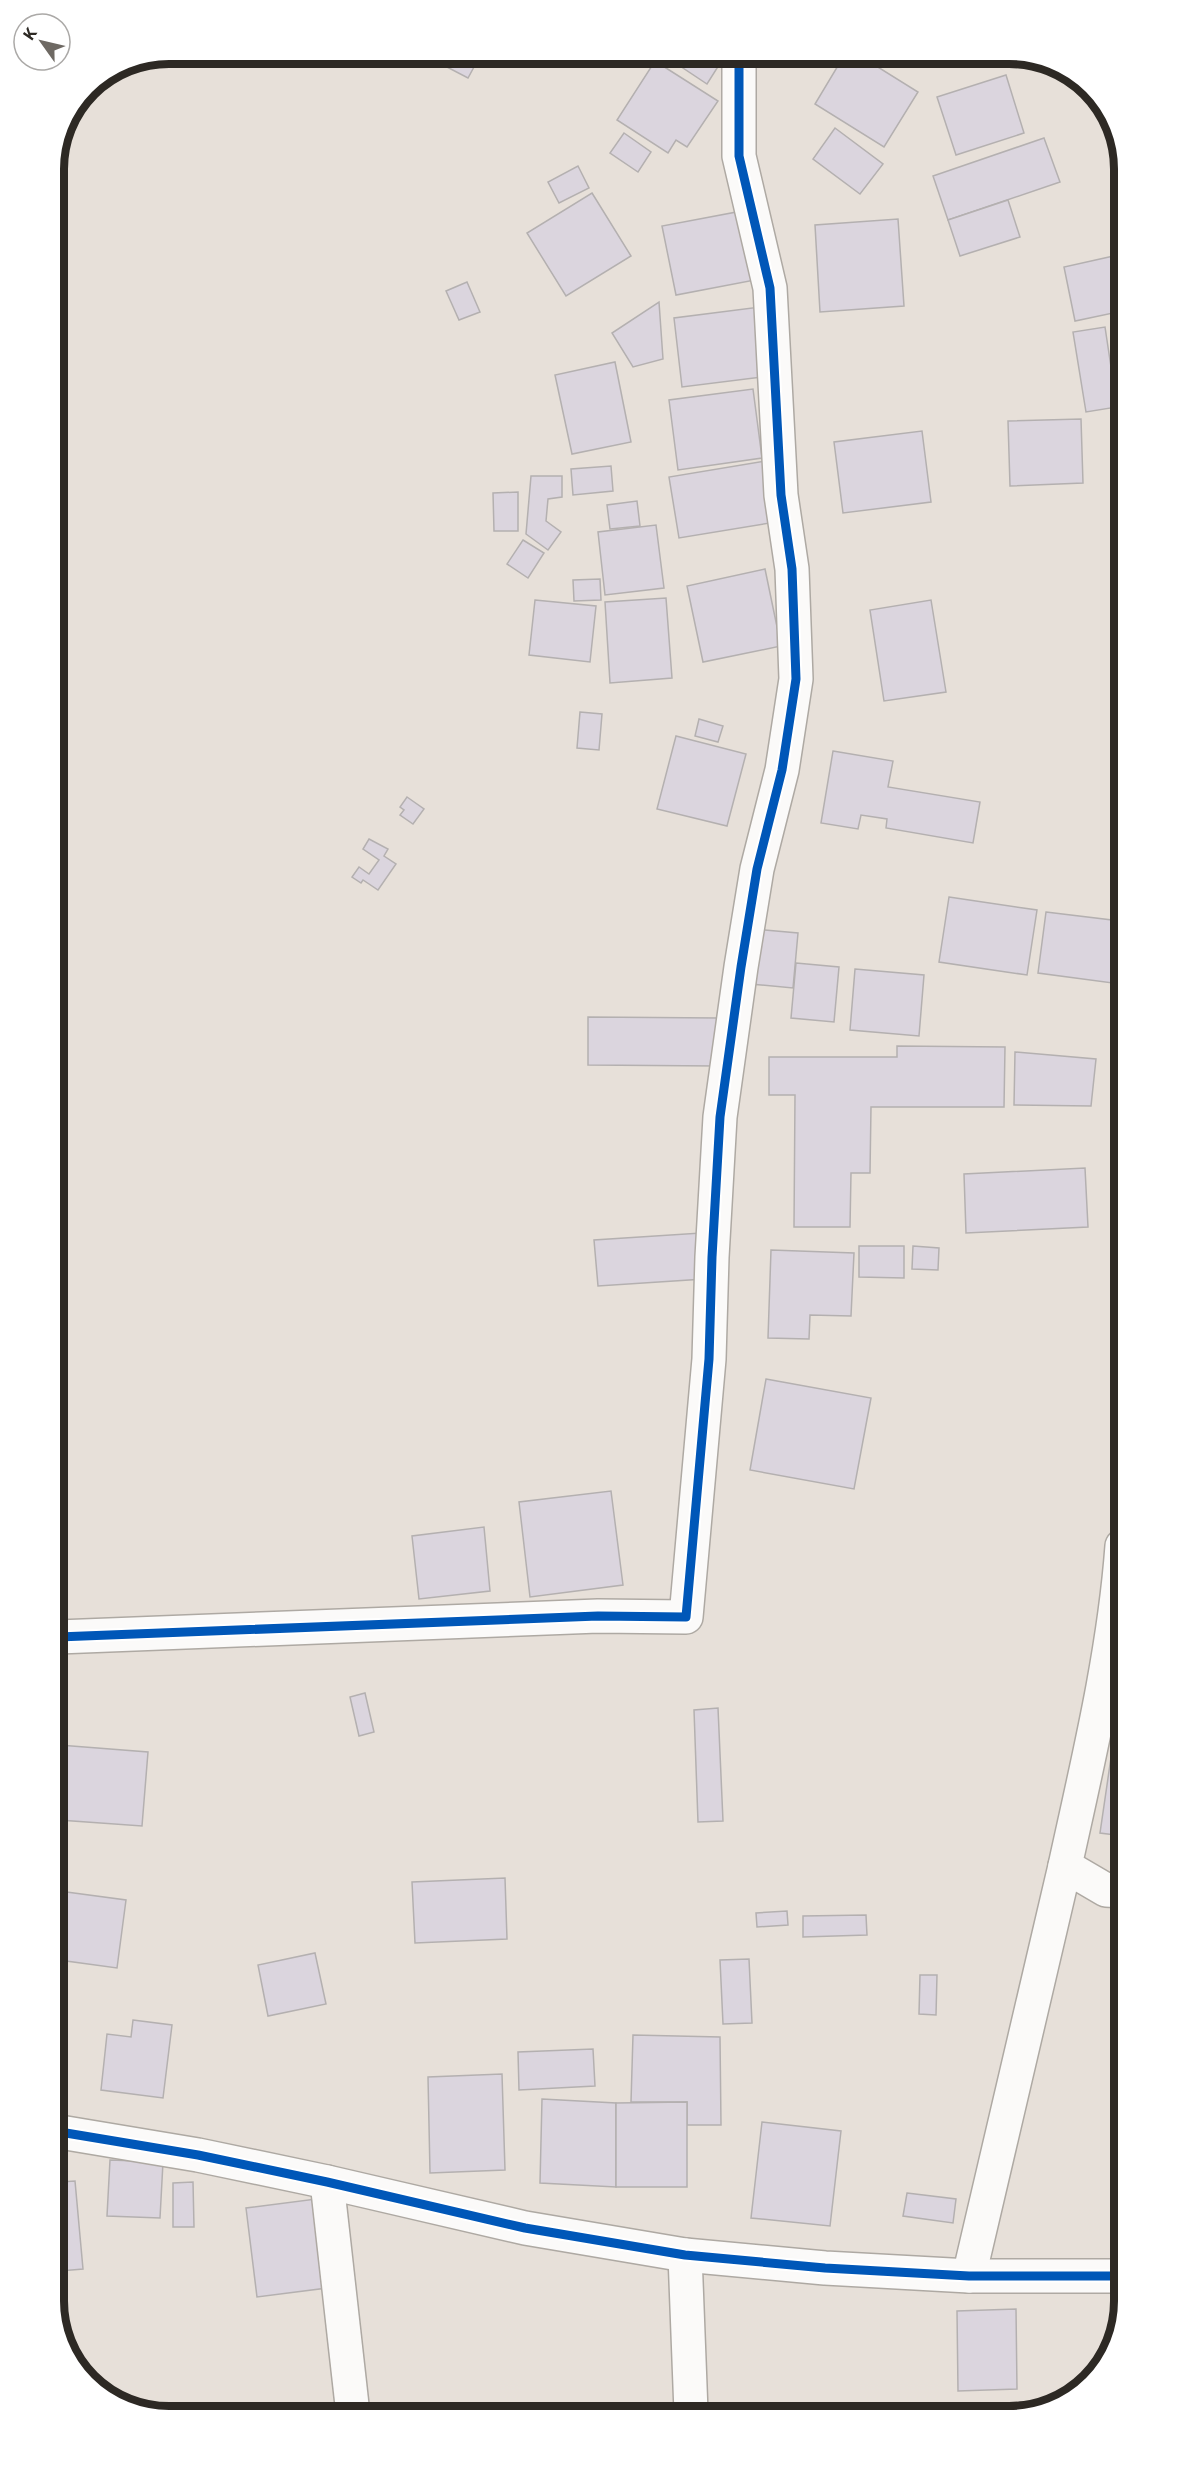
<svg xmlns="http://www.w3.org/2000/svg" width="1178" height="2470" font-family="Roboto,sans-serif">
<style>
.building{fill:#dbd5de;stroke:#b4b0b0;stroke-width:1.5}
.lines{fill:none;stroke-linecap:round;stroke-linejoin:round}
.street-casing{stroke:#aea9a3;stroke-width:36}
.street{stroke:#fbfaf9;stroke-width:33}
.cycleway-casing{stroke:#fff;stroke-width:13}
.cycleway{stroke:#0057b8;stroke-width:9}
.rim{fill:none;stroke:#2d2924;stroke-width:8}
</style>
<rect width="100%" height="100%" fill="#e7e0d9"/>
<g class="building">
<path d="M 422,54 L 481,54 L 468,78 Z"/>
<path d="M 679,54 L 726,54 L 707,84 L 674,62 Z"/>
<path d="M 845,54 L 857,54 L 918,92 L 884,147 L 815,104 Z"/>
<path d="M 910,54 L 930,54 L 923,64 Z"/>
<path d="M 655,61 L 718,101 L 687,147 L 676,140 L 668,153 L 617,120 Z"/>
<path d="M 1006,75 L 1024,133 L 956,155 L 937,97 Z"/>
<path d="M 835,128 L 883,164 L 860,194 L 813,159 Z"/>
<path d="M 624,133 L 651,152 L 638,172 L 610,153 Z"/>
<path d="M 1044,138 L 1060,182 L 948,220 L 933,176 Z"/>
<path d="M 578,166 L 589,188 L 559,203 L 548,182 Z"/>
<path d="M 592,193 L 631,256 L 566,296 L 527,233 Z"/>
<path d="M 1008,200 L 1020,237 L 960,256 L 948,220 Z"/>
<path d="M 742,211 L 755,280 L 676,295 L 662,226 Z"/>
<path d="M 898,219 L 904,306 L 820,312 L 815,225 Z"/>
<path d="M 1118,255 L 1118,312 L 1075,321 L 1064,267 Z"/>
<path d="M 467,282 L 480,312 L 459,320 L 446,291 Z"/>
<path d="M 659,302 L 663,359 L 633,367 L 612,333 Z"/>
<path d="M 760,307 L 769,376 L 682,387 L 674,318 Z"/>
<path d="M 1105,327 L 1117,407 L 1086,412 L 1073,332 Z"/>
<path d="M 615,362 L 631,442 L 572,454 L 555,375 Z"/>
<path d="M 753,389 L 762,458 L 678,470 L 669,400 Z"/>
<path d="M 1081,419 L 1083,483 L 1010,486 L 1008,421 Z"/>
<path d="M 922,431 L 931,502 L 843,513 L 834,442 Z"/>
<path d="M 766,461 L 776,522 L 679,538 L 669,477 Z"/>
<path d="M 611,466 L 613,491 L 573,495 L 571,469 Z"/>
<path d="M 531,476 L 562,476 L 562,497 L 548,499 L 546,521 L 561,532 L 548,550 L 526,534 Z"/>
<path d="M 518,492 L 518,531 L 494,531 L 493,493 Z"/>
<path d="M 637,501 L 640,526 L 610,529 L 607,505 Z"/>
<path d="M 656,525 L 664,588 L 605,595 L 598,532 Z"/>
<path d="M 523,540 L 544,553 L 528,578 L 507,564 Z"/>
<path d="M 765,569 L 781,646 L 703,662 L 687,586 Z"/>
<path d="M 600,579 L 601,600 L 574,601 L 573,580 Z"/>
<path d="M 666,598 L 672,678 L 610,683 L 605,602 Z"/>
<path d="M 535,600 L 596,606 L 590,662 L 529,655 Z"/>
<path d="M 931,600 L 946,692 L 884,701 L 870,610 Z"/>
<path d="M 580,712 L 602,714 L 599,750 L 577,748 Z"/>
<path d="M 699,719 L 723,726 L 718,742 L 695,736 Z"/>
<path d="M 676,736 L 746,754 L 727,826 L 657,809 Z"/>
<path d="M 833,751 L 893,761 L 888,787 L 980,802 L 973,843 L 886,828 L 887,819 L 861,815 L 858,829 L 821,823 Z"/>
<path d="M 407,797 L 424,809 L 413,824 L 400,815 L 404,810 L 400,807 Z"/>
<path d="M 369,839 L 388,849 L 384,856 L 396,864 L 378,890 L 363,880 L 361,883 L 352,877 L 359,867 L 369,874 L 379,860 L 363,849 Z"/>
<path d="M 949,897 L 1037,910 L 1027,975 L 939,962 Z"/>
<path d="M 1046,912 L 1120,921 L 1120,984 L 1038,973 Z"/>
<path d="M 755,929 L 798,933 L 793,988 L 750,984 Z"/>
<path d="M 796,963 L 839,967 L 834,1022 L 791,1018 Z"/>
<path d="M 855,969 L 924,975 L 919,1036 L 850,1030 Z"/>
<path d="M 588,1017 L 718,1018 L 717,1066 L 588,1065 Z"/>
<path d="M 897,1046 L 1005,1047 L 1004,1107 L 871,1107 L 870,1173 L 851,1173 L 850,1227 L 794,1227 L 795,1095 L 769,1095 L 769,1057 L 897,1057 Z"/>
<path d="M 1015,1052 L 1096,1059 L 1091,1106 L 1014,1105 Z"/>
<path d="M 1085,1168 L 1088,1227 L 966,1233 L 964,1174 Z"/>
<path d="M 701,1233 L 704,1279 L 598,1286 L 594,1240 Z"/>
<path d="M 859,1246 L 904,1246 L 904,1278 L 859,1277 Z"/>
<path d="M 913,1246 L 939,1248 L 938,1270 L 912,1269 Z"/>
<path d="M 771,1250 L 854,1253 L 851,1316 L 810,1315 L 809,1339 L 768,1338 Z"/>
<path d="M 766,1379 L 871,1398 L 854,1489 L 750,1470 Z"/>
<path d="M 611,1491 L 623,1585 L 530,1597 L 519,1502 Z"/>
<path d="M 484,1527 L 490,1591 L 419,1599 L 412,1536 Z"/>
<path d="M 365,1693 L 374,1732 L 359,1736 L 350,1697 Z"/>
<path d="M 718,1708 L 723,1821 L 698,1822 L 694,1710 Z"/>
<path d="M 1114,1737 L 1122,1738 L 1123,1836 L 1100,1833 Z"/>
<path d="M 59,1745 L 148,1752 L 142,1826 L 59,1820 Z"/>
<path d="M 505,1878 L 507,1939 L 415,1943 L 412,1882 Z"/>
<path d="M 59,1891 L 126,1900 L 117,1968 L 59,1960 Z"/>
<path d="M 787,1911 L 788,1925 L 757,1927 L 756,1913 Z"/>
<path d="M 866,1915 L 867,1935 L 803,1937 L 803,1916 Z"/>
<path d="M 315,1953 L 326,2004 L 268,2016 L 258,1965 Z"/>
<path d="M 749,1959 L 752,2023 L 723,2024 L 720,1960 Z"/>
<path d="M 920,1975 L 937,1975 L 936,2015 L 919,2014 Z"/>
<path d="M 133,2020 L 172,2025 L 163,2098 L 101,2090 L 107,2034 L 131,2037 Z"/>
<path d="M 633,2035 L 720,2037 L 721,2125 L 687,2125 L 687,2102 L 631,2102 Z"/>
<path d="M 593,2049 L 595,2086 L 519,2090 L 518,2052 Z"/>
<path d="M 502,2074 L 505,2170 L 430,2173 L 428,2077 Z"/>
<path d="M 542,2099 L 616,2103 L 616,2187 L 540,2183 Z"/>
<path d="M 687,2102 L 687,2187 L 616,2187 L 616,2103 Z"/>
<path d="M 762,2122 L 841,2131 L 830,2226 L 751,2218 Z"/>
<path d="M 110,2160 L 163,2162 L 160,2218 L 107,2216 Z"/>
<path d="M 75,2181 L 83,2269 L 60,2271 L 60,2182 Z"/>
<path d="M 193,2182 L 194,2227 L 173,2227 L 173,2183 Z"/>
<path d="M 907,2193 L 956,2199 L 953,2223 L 903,2216 Z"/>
<path d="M 316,2199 L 327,2288 L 257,2297 L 246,2208 Z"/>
<path d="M 1016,2309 L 1017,2389 L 958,2391 L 957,2311 Z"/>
<path d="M 1037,2401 L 1037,2410 L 1021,2410 L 1020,2402 Z"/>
</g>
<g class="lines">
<defs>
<g id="street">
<path d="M 1122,1546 C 1114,1654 1088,1761 1065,1866 L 1106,1890 L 1123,1891"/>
<path d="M 58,1637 L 598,1616 L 686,1617 L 709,1359 L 712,1257 L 720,1117 L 741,967 L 757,869 L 782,770 L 796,679 L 792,569 L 781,495 L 770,288 L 739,156 L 739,60 L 742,54"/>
<path d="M 60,2132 L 198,2155 L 327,2182 L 525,2228 L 685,2255 L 825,2268 L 969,2276 L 1124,2276"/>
<path d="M 327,2182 L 353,2414"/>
<path d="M 685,2255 L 691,2412"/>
<path d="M 969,2276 L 1065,1866"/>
</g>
</defs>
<use href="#street" class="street-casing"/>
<use href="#street" class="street"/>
<defs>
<g id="cycleway">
<path d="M 58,1637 L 598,1616 L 686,1617 L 709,1359 L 712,1257 L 720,1117 L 741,967 L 757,869 L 782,770 L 796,679 L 792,569 L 781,495 L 770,288 L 739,156 L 739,60 L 742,54"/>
<path d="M 60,2132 L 198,2155 L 327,2182 L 525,2228 L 685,2255 L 825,2268 L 969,2276 L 1124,2276"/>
</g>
</defs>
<use href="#cycleway" class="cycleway-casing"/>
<use href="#cycleway" class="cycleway"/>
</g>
<path d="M0 0H1178V2470H0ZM169 64H1009A105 105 0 0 1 1114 169V2301A105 105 0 0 1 1009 2406H169A105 105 0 0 1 64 2301V169A105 105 0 0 1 169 64Z" fill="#fff" fill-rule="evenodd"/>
<path class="rim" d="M169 64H1009A105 105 0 0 1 1114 169V2301A105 105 0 0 1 1009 2406H169A105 105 0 0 1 64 2301V169A105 105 0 0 1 169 64Z"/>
<g transform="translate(42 42) rotate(304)"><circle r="28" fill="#ffffff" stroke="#aba9a7" stroke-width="1.5"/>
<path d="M0-4.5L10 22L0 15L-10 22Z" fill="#6e6963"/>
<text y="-9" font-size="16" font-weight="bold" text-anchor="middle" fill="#2d2924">K</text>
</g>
</svg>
